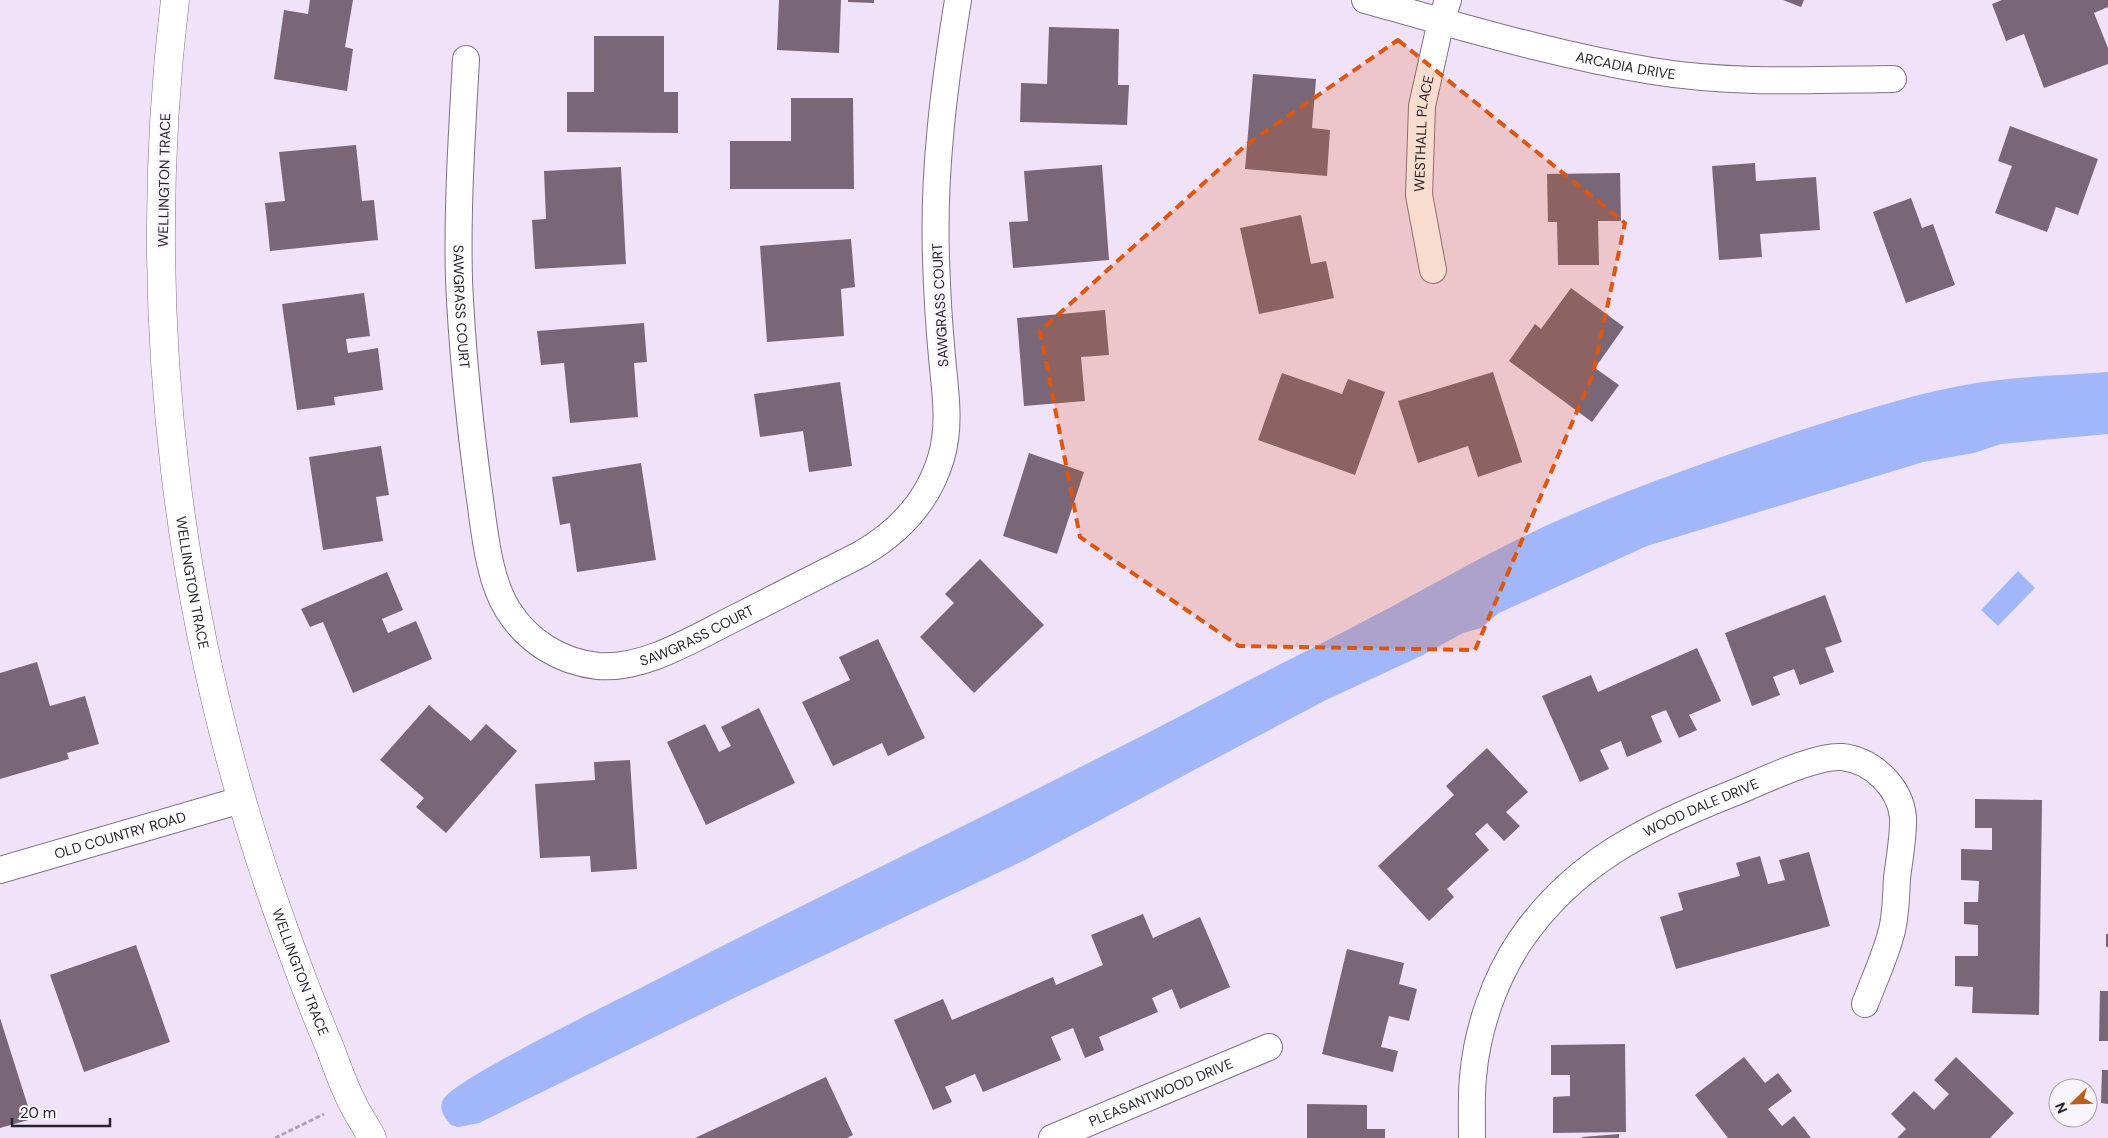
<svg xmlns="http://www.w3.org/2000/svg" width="2108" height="1138" font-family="'DM Sans',sans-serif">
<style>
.water{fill:#a2b6fa}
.building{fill:#796777}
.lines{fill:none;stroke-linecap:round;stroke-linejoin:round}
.minor-casing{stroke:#7d7286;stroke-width:28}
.tertiary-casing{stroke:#7d7286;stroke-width:29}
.path{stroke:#aea4b5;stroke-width:3;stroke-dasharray:5 2.5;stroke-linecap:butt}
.minor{stroke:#fff;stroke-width:26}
.tertiary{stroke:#fff;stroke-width:28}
.marked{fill:#de560e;fill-opacity:0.2;stroke:#de560e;stroke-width:4;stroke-dasharray:10 6;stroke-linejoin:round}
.labels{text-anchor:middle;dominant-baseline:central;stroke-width:5;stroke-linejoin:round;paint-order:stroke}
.street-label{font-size:14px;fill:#27232b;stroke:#f9f4fd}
</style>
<rect width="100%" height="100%" fill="#f0e3f9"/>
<g class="water">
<path d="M 2108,372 L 2108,434 L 2001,444 L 1974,453 L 1923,462 L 1647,546 L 1499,613 L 1481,628 L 1463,633 L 1423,655 L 1324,701 L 1027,859 L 732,999 L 479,1123 L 458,1127 L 451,1125 C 445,1118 438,1109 443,1100 C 453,1079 630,994 662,977 C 836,887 1013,803 1188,712 C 1248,680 1310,650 1370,618 C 1431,586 1490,551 1552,523 C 1626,490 1703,463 1780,437 C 1838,418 1899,398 1959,386 C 2008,376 2058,376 2108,372 Z"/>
<path d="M 2018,571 L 2035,588 L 1998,626 L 1981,610 Z"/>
</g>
<g class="building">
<path d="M 310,0 L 353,0 L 345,47 L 353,49 L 347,91 L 274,79 L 284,10 L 308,14 Z"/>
<path d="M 779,0 L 841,0 L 839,53 L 777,50 Z"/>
<path d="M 848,0 L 874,0 L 874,3 L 848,2 Z"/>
<path d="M 1783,0 L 1804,0 L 1801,7 Z"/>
<path d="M 2002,0 L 2108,0 L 2108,7 L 2094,13 L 2108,48 L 2108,64 L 2044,88 L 2024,34 L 2006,41 L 1992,4 Z"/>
<path d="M 1049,27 L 1119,29 L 1118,85 L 1129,85 L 1127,125 L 1020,122 L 1021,83 L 1047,84 Z"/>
<path d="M 594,36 L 664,36 L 664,92 L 678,92 L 678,133 L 567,132 L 567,92 L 594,92 Z"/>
<path d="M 1253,74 L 1316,79 L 1312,128 L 1330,130 L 1327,176 L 1245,169 Z"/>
<path d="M 791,98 L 853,98 L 854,189 L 730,189 L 730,141 L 791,141 Z"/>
<path d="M 2010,126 L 2098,159 L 2078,215 L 2056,207 L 2047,232 L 1995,213 L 2012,166 L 1998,161 Z"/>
<path d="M 356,145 L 362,201 L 374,200 L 378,240 L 270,251 L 265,203 L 285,201 L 279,152 Z"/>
<path d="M 1755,163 L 1756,181 L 1816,177 L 1820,230 L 1760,234 L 1762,257 L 1719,260 L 1712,166 Z"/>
<path d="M 1102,165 L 1109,260 L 1013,268 L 1009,222 L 1028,221 L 1024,171 Z"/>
<path d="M 621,167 L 626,264 L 535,269 L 532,220 L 546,219 L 544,171 Z"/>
<path d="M 1620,173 L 1621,221 L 1598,221 L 1599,265 L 1558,265 L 1557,222 L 1548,222 L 1547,174 Z"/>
<path d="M 1911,198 L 1922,228 L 1933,224 L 1955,285 L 1906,303 L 1873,212 Z"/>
<path d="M 1301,215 L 1311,264 L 1326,261 L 1334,298 L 1259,314 L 1240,228 Z"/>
<path d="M 851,239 L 855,287 L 841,289 L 844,336 L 767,342 L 760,246 Z"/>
<path d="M 1571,288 L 1624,327 L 1595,368 L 1619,385 L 1592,422 L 1509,361 L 1535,324 L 1541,329 Z"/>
<path d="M 364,293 L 370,336 L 346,339 L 348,353 L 378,348 L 383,390 L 334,397 L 335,405 L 297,410 L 282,304 Z"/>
<path d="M 1105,310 L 1109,355 L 1081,357 L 1085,401 L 1024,406 L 1017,318 Z"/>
<path d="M 644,323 L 647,362 L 634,363 L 638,417 L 570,423 L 564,363 L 541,365 L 537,331 Z"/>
<path d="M 1493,372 L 1522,462 L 1478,477 L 1468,446 L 1418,463 L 1398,401 Z"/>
<path d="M 1282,373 L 1342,394 L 1348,379 L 1385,392 L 1355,475 L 1258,440 Z"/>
<path d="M 840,382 L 852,466 L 809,472 L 803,431 L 760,437 L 754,394 Z"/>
<path d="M 381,446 L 389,495 L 376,497 L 383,541 L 323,550 L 309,457 Z"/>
<path d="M 1029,453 L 1084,472 L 1057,554 L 1003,536 Z"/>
<path d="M 641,463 L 656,560 L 577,572 L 570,523 L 560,525 L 552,477 Z"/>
<path d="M 980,559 L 1044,625 L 974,693 L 920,637 L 954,603 L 945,594 Z"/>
<path d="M 387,572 L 403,610 L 382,619 L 388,633 L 416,621 L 432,659 L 353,693 L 323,622 L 310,627 L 301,609 Z"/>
<path d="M 1825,595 L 1842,642 L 1825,648 L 1834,672 L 1800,685 L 1794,669 L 1773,677 L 1780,695 L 1752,706 L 1725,633 Z"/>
<path d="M 878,639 L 925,738 L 888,756 L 882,743 L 833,766 L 802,702 L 850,680 L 839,657 Z"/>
<path d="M 1697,648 L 1721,701 L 1689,715 L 1697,730 L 1679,738 L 1666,710 L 1651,716 L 1662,742 L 1627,757 L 1621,741 L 1600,750 L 1609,769 L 1580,782 L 1542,696 L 1591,675 L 1598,692 Z"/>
<path d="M 37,662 L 50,706 L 85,696 L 99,744 L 67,753 L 69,759 L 0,779 L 0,673 Z"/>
<path d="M 429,705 L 471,741 L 486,724 L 517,751 L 446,833 L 416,807 L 424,798 L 380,760 Z"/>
<path d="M 759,708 L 795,783 L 706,825 L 667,742 L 705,724 L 719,752 L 731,746 L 721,727 Z"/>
<path d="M 1487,748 L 1528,792 L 1506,812 L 1520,826 L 1504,841 L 1487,823 L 1475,834 L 1489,850 L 1447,889 L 1454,897 L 1429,921 L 1378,866 L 1454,795 L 1446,786 Z"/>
<path d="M 630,760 L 637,869 L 591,872 L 590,856 L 540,858 L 535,784 L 595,780 L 594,762 Z"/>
<path d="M 1975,799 L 2042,800 L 2039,1015 L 1972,1013 L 1973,987 L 1955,986 L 1955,956 L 1978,956 L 1978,925 L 1964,924 L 1964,902 L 1978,902 L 1979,881 L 1961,880 L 1961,849 L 1992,850 L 1992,828 L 1975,828 Z"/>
<path d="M 1809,852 L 1830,926 L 1676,969 L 1660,917 L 1683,910 L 1678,893 L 1740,876 L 1736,863 L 1760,856 L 1768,884 L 1785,880 L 1779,860 Z"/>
<path d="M 1143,914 L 1153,938 L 1200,917 L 1230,987 L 1180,1009 L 1172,989 L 1152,998 L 1158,1012 L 1099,1037 L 1104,1050 L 1085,1058 L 1073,1028 L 1051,1037 L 1061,1060 L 983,1092 L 975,1074 L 945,1087 L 952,1102 L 933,1110 L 894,1020 L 943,999 L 952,1020 L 1053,977 L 1056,985 L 1103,965 L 1091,935 Z"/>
<rect x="2106" y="934" width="2" height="13"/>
<path d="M 136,945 L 170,1042 L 84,1072 L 50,975 Z"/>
<path d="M 1347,949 L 1404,963 L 1399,984 L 1417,989 L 1409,1021 L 1389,1016 L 1381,1047 L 1398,1051 L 1393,1072 L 1322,1054 Z"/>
<path d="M 2100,991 L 2108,991 L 2108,1041 L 2099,1041 Z"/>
<path d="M 0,1018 L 32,1119 L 0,1128 Z"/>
<path d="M 1625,1044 L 1626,1132 L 1553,1133 L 1553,1097 L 1570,1096 L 1570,1075 L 1551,1075 L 1551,1045 Z"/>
<path d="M 1744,1057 L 1765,1083 L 1778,1073 L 1792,1091 L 1768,1109 L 1782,1126 L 1794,1116 L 1811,1138 L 1728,1138 L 1695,1095 Z"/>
<path d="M 1956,1057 L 2014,1113 L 1990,1138 L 1897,1138 L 1906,1129 L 1891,1114 L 1914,1091 L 1934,1110 L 1949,1094 L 1934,1080 Z"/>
<path d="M 2102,1070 L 2108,1070 L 2108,1104 L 2101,1103 Z"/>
<path d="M 826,1077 L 853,1135 L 847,1138 L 695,1138 Z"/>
<path d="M 1307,1104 L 1367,1105 L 1367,1129 L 1385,1129 L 1385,1138 L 1307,1138 Z"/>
<path d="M 1619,1134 L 1619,1138 L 1582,1138 L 1582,1137 Z"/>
</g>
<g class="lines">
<defs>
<g id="minor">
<path id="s1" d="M 1365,0 C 1460,26 1554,55 1652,71 C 1731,84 1813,80 1893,79"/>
<path id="s2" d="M 466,59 C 462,133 457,206 459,280 C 462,349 469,417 478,485 C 484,524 487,577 508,610 C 528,642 561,662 598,666 C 645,670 696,637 737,617 C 778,596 819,575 861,554 C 899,532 928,502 941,458 C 951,425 945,391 942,357 C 939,325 937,292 936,259 C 933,172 944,86 958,0"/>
<path id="s3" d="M 1433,270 L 1419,195 L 1422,106 L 1441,21 L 1448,0"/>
<path id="s4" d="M 0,870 L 241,800"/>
<path id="s5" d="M 1052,1138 L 1269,1047"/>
<path id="s6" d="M 1472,1138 C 1472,1118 1471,1097 1473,1077 C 1477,1030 1494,980 1520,941 C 1573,863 1645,828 1731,794 C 1759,783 1814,755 1842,757 C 1872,760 1900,787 1903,817 C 1904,834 1899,861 1897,878 C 1896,895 1896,914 1892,930 C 1886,955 1874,980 1865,1004"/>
</g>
<g id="tertiary">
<path id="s7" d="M 175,0 C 137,313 177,636 285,932 C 299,971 314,1010 330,1048 C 337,1066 343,1085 352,1102 C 358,1115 366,1126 372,1138"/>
</g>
</defs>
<use href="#minor" class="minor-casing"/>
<use href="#tertiary" class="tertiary-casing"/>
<path class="path" d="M 275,1138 L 324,1114"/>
<use href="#minor" class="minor"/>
<use href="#tertiary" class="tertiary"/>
</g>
<path class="marked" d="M 1398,40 L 1625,223 L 1593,374 L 1475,650 L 1239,646 L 1080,537 L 1040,331 L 1246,145 Z"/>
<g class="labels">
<g class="street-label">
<text stroke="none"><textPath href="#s1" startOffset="269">ARCADIA DRIVE</textPath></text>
<text stroke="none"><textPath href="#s3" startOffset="138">WESTHALL PLACE</textPath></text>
<text transform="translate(164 180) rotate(-89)">WELLINGTON TRACE</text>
<text transform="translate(940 305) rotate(-93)">SAWGRASS COURT</text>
<text stroke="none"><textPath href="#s2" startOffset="248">SAWGRASS COURT</textPath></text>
<text stroke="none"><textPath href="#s7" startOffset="585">WELLINGTON TRACE</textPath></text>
<text stroke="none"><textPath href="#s2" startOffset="771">SAWGRASS COURT</textPath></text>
<text stroke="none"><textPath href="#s6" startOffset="435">WOOD DALE DRIVE</textPath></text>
<text stroke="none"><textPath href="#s4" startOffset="125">OLD COUNTRY ROAD</textPath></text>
<text stroke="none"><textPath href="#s7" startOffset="990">WELLINGTON TRACE</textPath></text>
<text stroke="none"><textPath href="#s5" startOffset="118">PLEASANTWOOD DRIVE</textPath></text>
</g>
</g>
<g transform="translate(2073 1103) rotate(247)"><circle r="24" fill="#f9f4fd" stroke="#a5a0a9"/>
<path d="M0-4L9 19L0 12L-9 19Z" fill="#be5e1a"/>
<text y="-8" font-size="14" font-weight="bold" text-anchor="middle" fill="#27232b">N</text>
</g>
<path d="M12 1118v8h98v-8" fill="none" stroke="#27232b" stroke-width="2.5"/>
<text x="20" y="1118" font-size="15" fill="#27232b" stroke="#f9f4fd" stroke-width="4" paint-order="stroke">20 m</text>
</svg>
